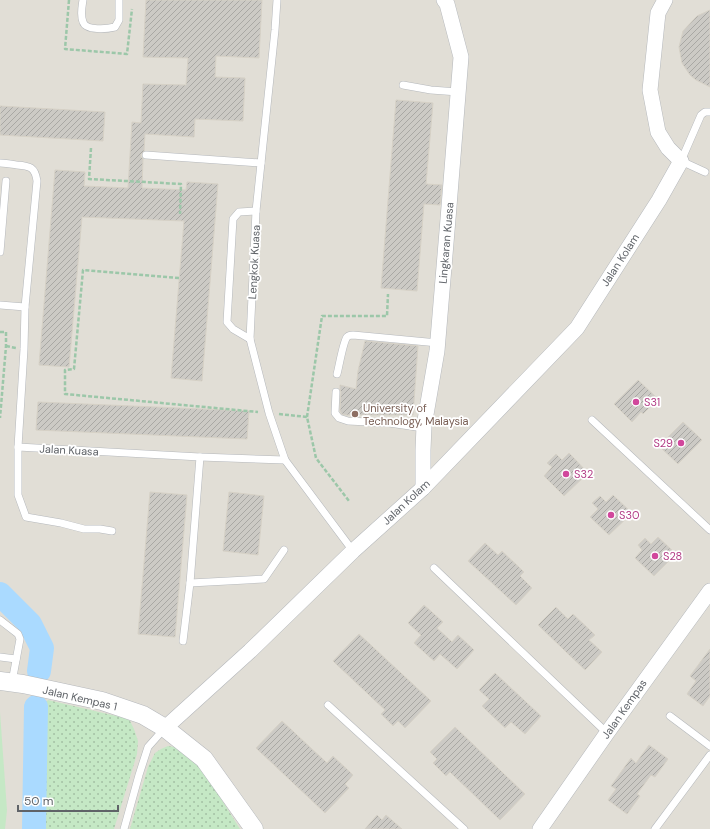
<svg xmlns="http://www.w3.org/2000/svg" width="710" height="829" font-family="'DM Sans',sans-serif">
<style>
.education{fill:#e1ded6}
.grass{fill:url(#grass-dots)}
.garden{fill:#c5e8c5}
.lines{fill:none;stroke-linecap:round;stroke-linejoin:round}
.river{stroke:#aadaff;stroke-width:24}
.building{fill:url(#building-hatch);stroke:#d6d1c6}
.service-casing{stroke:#b5b8bc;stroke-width:8}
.minor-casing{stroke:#b5b8bc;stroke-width:16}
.tertiary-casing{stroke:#b5b8bc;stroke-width:19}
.path{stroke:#9cc7a9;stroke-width:2.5;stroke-dasharray:4 2;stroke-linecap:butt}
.service{stroke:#fff;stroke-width:7}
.minor{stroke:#fff;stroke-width:15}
.tertiary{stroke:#fff;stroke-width:18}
.hotel-dot{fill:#d1479c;stroke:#fff;stroke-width:1.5}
.education-dot{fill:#8d6e63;stroke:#fff;stroke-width:1.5}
.labels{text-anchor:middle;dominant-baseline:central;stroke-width:3.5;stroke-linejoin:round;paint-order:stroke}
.street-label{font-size:11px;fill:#5f6368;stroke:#fff}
.hotel-label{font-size:11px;fill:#b23c85;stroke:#fff;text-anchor:start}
.education-label{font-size:11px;fill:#785e54;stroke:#fff;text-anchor:start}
</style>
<defs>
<pattern id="grass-dots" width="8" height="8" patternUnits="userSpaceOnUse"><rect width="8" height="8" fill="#c5e8c5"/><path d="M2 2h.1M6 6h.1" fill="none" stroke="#a3c0a4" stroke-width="1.8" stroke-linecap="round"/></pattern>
<pattern id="building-hatch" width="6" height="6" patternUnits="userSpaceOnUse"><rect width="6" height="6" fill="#cccac5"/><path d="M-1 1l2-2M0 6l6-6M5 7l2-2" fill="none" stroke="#a9a8a4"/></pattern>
</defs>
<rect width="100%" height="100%" fill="#f1efe8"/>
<rect class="education" x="0" y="0" width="710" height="829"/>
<g class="grass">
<path d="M 48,700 L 129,719 L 134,729 L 138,741 L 137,754 L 114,829 L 40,829 L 41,708 Z"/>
<path d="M 168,746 L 179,748 L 187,753 L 205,773 L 240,829 L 130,829 L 148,767 L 155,753 L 161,749 Z"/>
</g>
<path class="garden" d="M 0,712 L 7,810 L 5,829 L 0,829 Z"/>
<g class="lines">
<g class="river">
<path d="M 0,594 L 30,624 L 42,648 L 39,671"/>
<path d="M 34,829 L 36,707"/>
</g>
</g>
<g class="building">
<path d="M 146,0 L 262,0 L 259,58 L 216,56 L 215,77 L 245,78 L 243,121 L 195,119 L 194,137 L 145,134 L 144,151 L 141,154 L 141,157 L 143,159 L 142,188 L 186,190 L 187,182 L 218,184 L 202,381 L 171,378 L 184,221 L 82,217 L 69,367 L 39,365 L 55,170 L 85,172 L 84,186 L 128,188 L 132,122 L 141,123 L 143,84 L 186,85 L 188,58 L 143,57 Z"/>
<path d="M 710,10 L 710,87 L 696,80 L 690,75 L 682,63 L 679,47 L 683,31 L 697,16 Z"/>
<path d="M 396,100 L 433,103 L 426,184 L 442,185 L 440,205 L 424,204 L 417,291 L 381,288 Z"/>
<path d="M 0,106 L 105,112 L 103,141 L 0,135 Z"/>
<path d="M 365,341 L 418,346 L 413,415 L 346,415 L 342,414 L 340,411 L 341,392 L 340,389 L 340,385 L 356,389 L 358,371 Z"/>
<path d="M 638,380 L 658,399 L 643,414 L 641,412 L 632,422 L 614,404 Z"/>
<path d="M 38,402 L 249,411 L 247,439 L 36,430 Z"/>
<path d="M 683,422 L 702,440 L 678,464 L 659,446 Z"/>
<path d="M 569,453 L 588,473 L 564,496 L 544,476 L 552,467 L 547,463 L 556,454 L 562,460 Z"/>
<path d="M 150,492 L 187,495 L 175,637 L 138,634 Z"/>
<path d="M 229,492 L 264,496 L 258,555 L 223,551 Z"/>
<path d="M 613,495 L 632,513 L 609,535 L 590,517 L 598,509 L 592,503 L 600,496 L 606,502 Z"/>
<path d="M 658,537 L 676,554 L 654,576 L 635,558 L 642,550 L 638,545 L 645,538 L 651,544 Z"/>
<path d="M 485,543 L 498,555 L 502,551 L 524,572 L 520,576 L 532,588 L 516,605 L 468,561 Z"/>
<path d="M 424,605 L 443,622 L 437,628 L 452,642 L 458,635 L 474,650 L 457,669 L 440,654 L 434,661 L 414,643 L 421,635 L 408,623 Z"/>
<path d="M 556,607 L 568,619 L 573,614 L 595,635 L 589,640 L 602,652 L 585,670 L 538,625 Z"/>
<path d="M 359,634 L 431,701 L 405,728 L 398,721 L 393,726 L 381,714 L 385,710 L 333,661 Z"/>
<path d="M 710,649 L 710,696 L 703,706 L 687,694 L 696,681 L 690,676 Z"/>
<path d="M 495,673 L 541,716 L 525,734 L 511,722 L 505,728 L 482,706 L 489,699 L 479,690 Z"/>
<path d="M 282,721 L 327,763 L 333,756 L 353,775 L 345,784 L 349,788 L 325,813 L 256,748 Z"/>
<path d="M 455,727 L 525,794 L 500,820 L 450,772 L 446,776 L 433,763 L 437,759 L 430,752 Z"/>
<path d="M 649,745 L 668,759 L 655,777 L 651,775 L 637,794 L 640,796 L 627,814 L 608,800 L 616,789 L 611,786 L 631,758 L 636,763 Z"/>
<path d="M 377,815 L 382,820 L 386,815 L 402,829 L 365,829 Z"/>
</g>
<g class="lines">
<defs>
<g id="service">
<path d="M 83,0 C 82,7 80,15 83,22 C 86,31 107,29 115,27 L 119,20 L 119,0"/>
<path d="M 277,0 L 275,30 L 256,211 L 250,339 L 269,413 L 285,460 L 353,551"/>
<path d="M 403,85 L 431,90 L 458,92"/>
<path d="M 146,155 L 261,163"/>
<path d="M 0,163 C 6,163 11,164 17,165 C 30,166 35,167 37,181 L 25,307"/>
<path d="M 705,172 L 681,161 L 701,115 L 705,112 L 710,112"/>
<path d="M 0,252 L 6,181"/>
<path d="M 0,305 L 25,307 L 24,349 L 18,447 L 200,457 L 285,460"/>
<path d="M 250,339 L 233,329 L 227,322 L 233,219 L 239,212 L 256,211"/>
<path d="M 337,374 C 339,367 343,342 347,337 C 349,335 350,335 353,335 L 438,343"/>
<path d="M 336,392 L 335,413 L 339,418 L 348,421 L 389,423 L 424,428"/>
<path d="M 592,420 L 710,530"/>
<path d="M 18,447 L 18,495 L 26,517 L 61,523 L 84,529 L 100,529 L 112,531"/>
<path d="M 434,568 L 607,733"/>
<path d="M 190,583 L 264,579 L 284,550"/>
<path d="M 0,620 L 18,634 L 20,639 L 12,682"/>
<path d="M 183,641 L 190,583 L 200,457"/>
<path d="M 0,657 L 16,659"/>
<path d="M 328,705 L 464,829"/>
<path d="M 670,716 L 710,746"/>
<path d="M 124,829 L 139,775 L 148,747 L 164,729"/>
<path d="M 655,829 L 710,755"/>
</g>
<g id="minor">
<path d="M 423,488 L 423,450 L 424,426 L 437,351 L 448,219 L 461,57 L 447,4 L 444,0"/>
<path d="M 165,728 L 250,651 L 353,551 L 423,488 L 577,328 L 659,200 L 681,161 L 668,148 L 658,132 L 650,90 L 658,13 L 665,0"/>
<path d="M 540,829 L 607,733 L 710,591"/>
</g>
<path id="tertiary" d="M 0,681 L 23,684 L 102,701 L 143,715 L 165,728 L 204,759 L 254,829"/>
</defs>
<use href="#service" class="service-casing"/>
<use href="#minor" class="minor-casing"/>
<use href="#tertiary" class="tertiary-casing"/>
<g class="path">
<path d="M 69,0 L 65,49 L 127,54 L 132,9"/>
<path d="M 91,148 L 89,179 L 181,184 L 180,214"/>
<path d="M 179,278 L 83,270 L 74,369 L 65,370 L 65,394 L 258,412"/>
<path d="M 0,332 L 6,332 L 6,346 L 0,418"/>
<path d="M 6,346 L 16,348"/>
<path d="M 279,414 L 307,417 L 316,458 L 349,501"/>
<path d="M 307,417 L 322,316 L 387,316 L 388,294"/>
</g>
<use href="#service" class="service"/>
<use href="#minor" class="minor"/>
<use href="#tertiary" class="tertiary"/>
</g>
<g class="hotel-dot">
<circle cx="636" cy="402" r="4"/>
<circle cx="681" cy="443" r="4"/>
<circle cx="566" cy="474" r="4"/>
<circle cx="611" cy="515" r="4"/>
<circle cx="655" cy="556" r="4"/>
</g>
<circle class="education-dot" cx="355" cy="414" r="4"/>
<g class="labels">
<g class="street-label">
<text transform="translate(446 243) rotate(-85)">Lingkaran Kuasa</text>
<text transform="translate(620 260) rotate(-57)">Jalan Kolam</text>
<text transform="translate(254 262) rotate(-87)">Lengkok Kuasa</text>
<text transform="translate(69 450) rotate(3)">Jalan Kuasa</text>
<text transform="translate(406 502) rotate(-43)">Jalan Kolam</text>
<text transform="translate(80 698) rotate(13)">Jalan Kempas 1</text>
<text transform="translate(624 709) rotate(-55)">Jalan Kempas</text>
</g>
<g class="hotel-label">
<text x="644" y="402">S31</text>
<text x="673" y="443" text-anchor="end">S29</text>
<text x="574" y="474">S32</text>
<text x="619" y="515">S30</text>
<text x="663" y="556">S28</text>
</g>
<g class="education-label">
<text x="363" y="408">University of<tspan x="363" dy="13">Technology, Malaysia</tspan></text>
</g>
</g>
<path d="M18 805v6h100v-6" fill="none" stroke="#5f6368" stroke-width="2"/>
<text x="24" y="805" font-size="12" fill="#5f6368" stroke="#ffffff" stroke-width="3" paint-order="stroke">50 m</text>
</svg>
